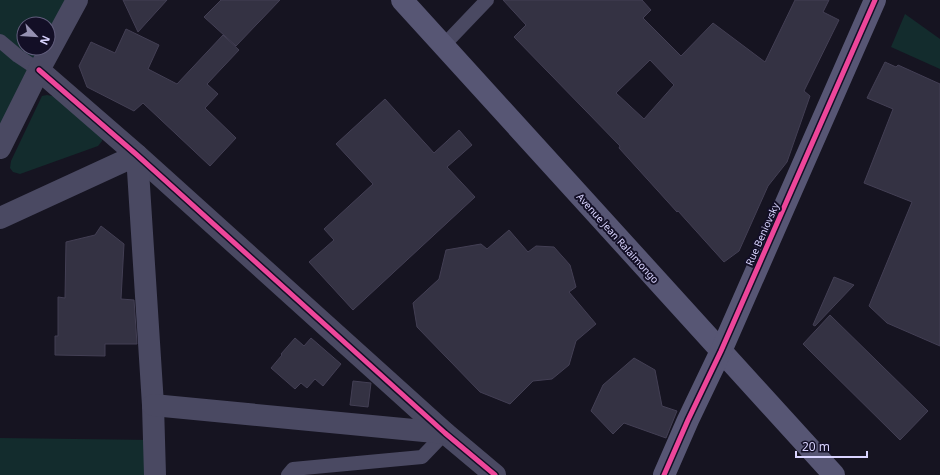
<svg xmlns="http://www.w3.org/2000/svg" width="940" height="475" font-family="'Noto Sans',sans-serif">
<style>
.green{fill:#132c2d;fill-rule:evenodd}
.building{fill:#343243;stroke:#433f54;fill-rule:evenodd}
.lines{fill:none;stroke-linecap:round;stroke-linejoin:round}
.lane{stroke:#4a4962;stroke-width:14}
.street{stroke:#4a4962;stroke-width:22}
.secondary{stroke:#575674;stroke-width:22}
.cycleway-casing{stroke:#130f26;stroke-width:8}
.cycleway{stroke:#ed469a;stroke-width:5}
.labels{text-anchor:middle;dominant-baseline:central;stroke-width:4;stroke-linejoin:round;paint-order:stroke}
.street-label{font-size:10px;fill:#d9d4ff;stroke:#130f26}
</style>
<rect width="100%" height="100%" fill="#161421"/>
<g class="green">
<path d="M 0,0 L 76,0 L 0,148 ZM 24,24 L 48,24 L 48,48 L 24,48 Z"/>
<path d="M 905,14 L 940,39 L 940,69 L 891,47 Z"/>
<path d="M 47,95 L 57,97 L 103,134 L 102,141 L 98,146 L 20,174 L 13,172 L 10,168 L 11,161 L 42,96 Z"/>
<path d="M 0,438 L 153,440 L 153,475 L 0,475 Z"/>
</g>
<g class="building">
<path d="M 123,0 L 167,0 L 138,32 Z"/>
<path d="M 221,0 L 280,0 L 236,46 L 204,17 Z"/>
<path d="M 503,0 L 642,0 L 651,10 L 643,18 L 681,56 L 713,23 L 765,62 L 795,0 L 829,0 L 823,12 L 839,20 L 804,91 L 810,96 L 787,162 L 768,186 L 739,251 L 724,262 L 678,211 L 677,212 L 619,148 L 620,146 L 514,37 L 526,25 ZM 650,60 L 674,85 L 644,119 L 616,93 Z"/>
<path d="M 126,29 L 159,45 L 148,69 L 177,84 L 223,35 L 239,50 L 207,84 L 218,94 L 205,108 L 236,138 L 210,166 L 143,103 L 134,111 L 87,87 L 79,66 L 91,42 L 115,53 Z"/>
<path d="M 885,62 L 896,67 L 898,65 L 940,84 L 940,346 L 887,323 L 869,306 L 912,202 L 864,183 L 893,109 L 867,98 Z"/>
<path d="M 385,99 L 434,153 L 459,130 L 472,145 L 447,167 L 475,197 L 353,310 L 309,262 L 334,240 L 324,229 L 373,184 L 336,144 Z"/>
<path d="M 101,226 L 124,244 L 121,299 L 134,300 L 137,344 L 105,344 L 105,356 L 55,355 L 55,336 L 58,336 L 58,297 L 65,298 L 66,242 L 95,235 Z"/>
<path d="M 509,230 L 528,252 L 536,246 L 554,247 L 570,265 L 576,287 L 569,292 L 596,324 L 576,341 L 569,365 L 552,379 L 533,381 L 510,404 L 480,392 L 417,327 L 413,303 L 439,279 L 446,250 L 481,244 L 487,249 Z"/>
<path d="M 834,277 L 854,285 L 815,326 L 813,325 Z"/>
<path d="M 830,315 L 928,411 L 900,440 L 803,344 Z"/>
<path d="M 295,338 L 304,346 L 311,338 L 341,364 L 323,386 L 315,379 L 307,388 L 301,383 L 295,389 L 271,368 L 282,355 L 281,354 Z"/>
<path d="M 634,358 L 655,370 L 662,406 L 677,411 L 666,438 L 624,423 L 613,434 L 591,411 L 603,385 Z"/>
<path d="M 353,381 L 371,383 L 368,407 L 350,405 Z"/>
</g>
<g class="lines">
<g class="lane">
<path d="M 0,41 L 18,56 L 39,70"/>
<path d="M 443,46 L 487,0"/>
<path d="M 288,475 L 293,469 L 422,457 L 445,433"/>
</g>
<g class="street">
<path d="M 39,70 L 137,155 L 445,433 L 495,475"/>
<path d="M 0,148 L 39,70 L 77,0"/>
<path d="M 0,218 L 137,155 L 153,405 L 155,475"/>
<path d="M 153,405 L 445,433"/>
</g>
<g class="secondary">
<path d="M 402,0 L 834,475"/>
<path d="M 664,475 L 688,420 L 721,351 L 875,0"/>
</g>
<defs>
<g id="cycleway">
<path d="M 39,70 L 137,155 L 445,433 L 495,475"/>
<path d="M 664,475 L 688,420 L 721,351 L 875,0"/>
</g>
</defs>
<use href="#cycleway" class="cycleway-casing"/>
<use href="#cycleway" class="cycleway"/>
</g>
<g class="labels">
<g class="street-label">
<text transform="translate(762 234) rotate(-66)">Rue Beniovsky</text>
<text transform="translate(618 238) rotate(48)">Avenue Jean Ralaimongo</text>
</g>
</g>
<g transform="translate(36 36) rotate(115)"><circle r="19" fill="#130f26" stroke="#625e7d"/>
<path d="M0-3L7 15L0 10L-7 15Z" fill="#9591b1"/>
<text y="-6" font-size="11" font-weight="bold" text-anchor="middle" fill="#d9d4ff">N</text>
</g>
<path d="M796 451v6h71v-6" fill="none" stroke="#d9d4ff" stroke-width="2"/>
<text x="802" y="451" font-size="12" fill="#d9d4ff" stroke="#130f26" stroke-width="3" paint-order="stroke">20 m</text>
</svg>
